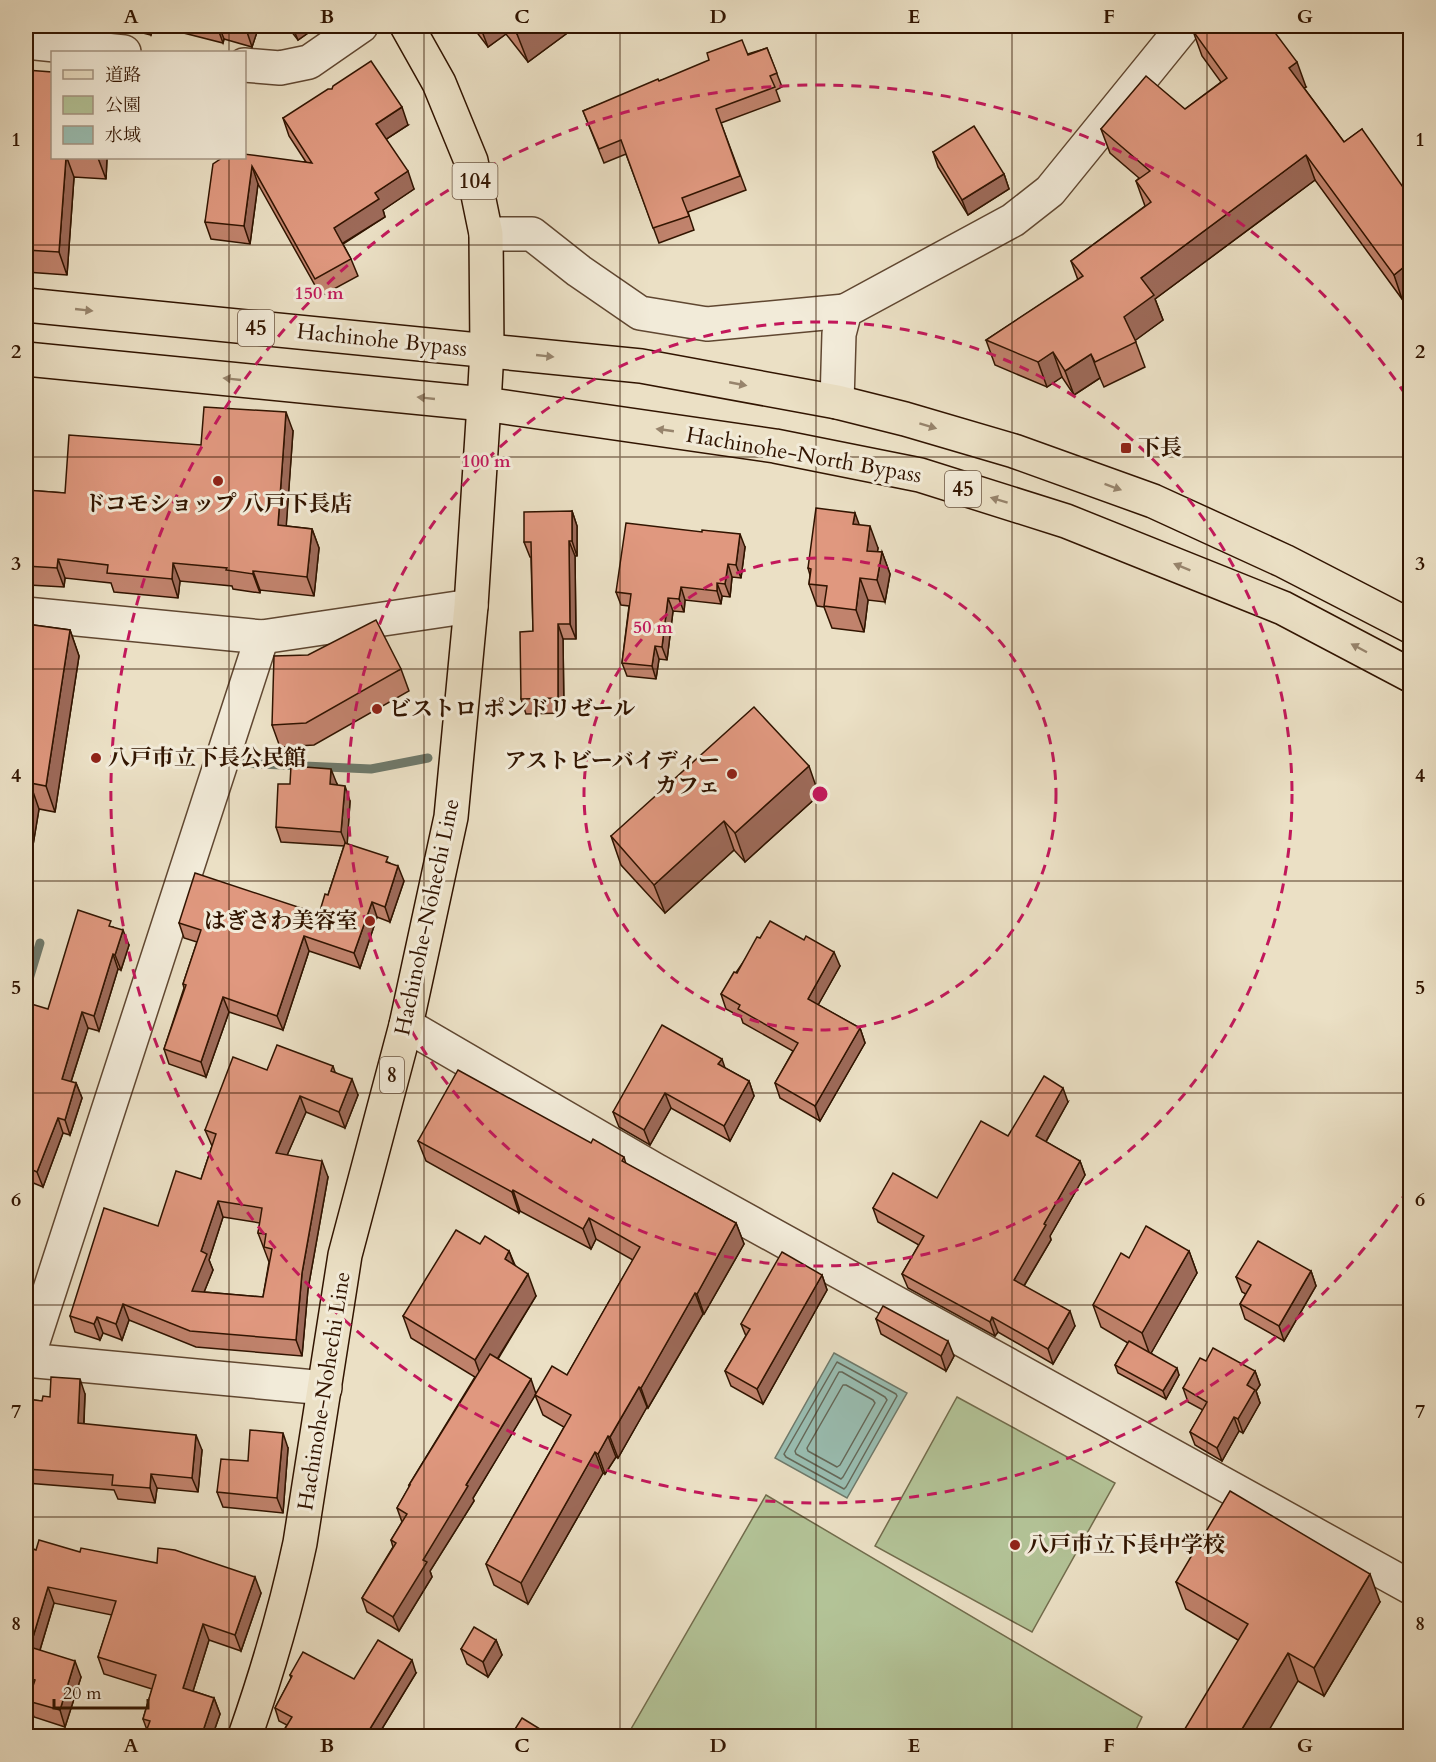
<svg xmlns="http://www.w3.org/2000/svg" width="1436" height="1762" font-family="Cardo,'Noto Serif JP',serif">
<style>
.green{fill:#b3c397;stroke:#726c4c;stroke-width:1.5}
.water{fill:#99bdb1;stroke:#6f796a;stroke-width:1.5}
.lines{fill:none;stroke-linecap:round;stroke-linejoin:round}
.shore{stroke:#656858;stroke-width:1.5}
.stream{stroke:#6f796a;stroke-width:9}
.minor-casing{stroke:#604731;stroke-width:36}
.tertiary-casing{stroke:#604731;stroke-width:36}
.primary-casing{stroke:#311400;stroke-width:36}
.trunk-casing{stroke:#311400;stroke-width:36}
.minor{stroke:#f2ebd9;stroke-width:33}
.tertiary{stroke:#f2ebd9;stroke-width:33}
.primary{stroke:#ebe0c5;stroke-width:33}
.trunk{stroke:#ebe0c5;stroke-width:33}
.wall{fill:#c1836d;stroke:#311400;stroke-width:1.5;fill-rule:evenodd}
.shaded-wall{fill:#9d6a59;stroke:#311400;stroke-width:1.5}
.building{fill:#e0987f;stroke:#311400;stroke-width:1.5;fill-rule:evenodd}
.oneway{fill:#97846c}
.grid{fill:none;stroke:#311400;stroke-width:1.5;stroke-opacity:0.55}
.ring{fill:none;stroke:#c2185b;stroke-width:3;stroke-dasharray:10 8}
.poi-dot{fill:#8f2418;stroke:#f2ebd9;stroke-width:2}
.labels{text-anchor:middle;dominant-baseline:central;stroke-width:6;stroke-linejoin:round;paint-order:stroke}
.shield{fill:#f2ebd9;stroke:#6b5441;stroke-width:1.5}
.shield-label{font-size:21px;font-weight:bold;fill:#311400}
.street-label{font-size:22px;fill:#311400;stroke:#f2ebd9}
.poi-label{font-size:22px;font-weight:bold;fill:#311400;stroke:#f2ebd9;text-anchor:start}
.centre{fill:#c2185b;stroke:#f2ebd9;stroke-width:3}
.ring-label{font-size:18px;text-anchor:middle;font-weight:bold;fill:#c2185b;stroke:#f2ebd9;stroke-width:6;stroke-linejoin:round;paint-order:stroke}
.neatline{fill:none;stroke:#311400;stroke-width:2}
.grid-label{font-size:20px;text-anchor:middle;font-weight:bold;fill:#311400}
</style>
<rect width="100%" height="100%" fill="#ebe0c5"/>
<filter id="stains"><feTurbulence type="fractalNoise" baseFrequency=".00333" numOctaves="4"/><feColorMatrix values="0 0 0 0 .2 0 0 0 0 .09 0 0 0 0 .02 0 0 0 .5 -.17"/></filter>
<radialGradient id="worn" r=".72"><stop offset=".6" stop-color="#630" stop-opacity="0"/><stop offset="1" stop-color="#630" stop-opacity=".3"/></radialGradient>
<g class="green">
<path d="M 957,1397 L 1115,1483 L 1032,1632 L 875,1546 Z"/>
<path d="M 766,1495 L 1142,1717 L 1133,1736 L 627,1736 Z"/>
</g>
<path class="water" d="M 834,1353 L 907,1393 L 847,1498 L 775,1458 Z"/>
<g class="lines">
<g class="shore">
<path d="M 837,1362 L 896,1394 L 897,1396 L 846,1487 L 844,1489 L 786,1457 L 784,1454 Z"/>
<path d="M 839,1372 L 842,1372 L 885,1397 L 887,1400 L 843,1477 L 841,1479 L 796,1454 L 795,1451 Z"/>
<path d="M 843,1385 L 846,1385 L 873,1400 L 875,1403 L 840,1465 L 837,1467 L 808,1451 L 807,1448 Z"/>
</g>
<g class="stream">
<path d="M 239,763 L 371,769 L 428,758"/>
<path d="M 26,989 L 40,943"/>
</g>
<defs>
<g id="minor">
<path d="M 26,42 L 124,52"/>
<path d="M 244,65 L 280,68 L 309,62 L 361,26"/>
<path d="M 26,614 L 262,637 L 471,606"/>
<path d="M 406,1025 L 657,1171 L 1410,1587"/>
<path d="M 26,1360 L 325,1388"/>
<path d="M 27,1360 L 262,637"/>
</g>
<g id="tertiary">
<path d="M 486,234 L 532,234 L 579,271 L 640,313 L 707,324 L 845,311"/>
<path d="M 837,402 L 839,334 L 845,311 L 1013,220 L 1050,191 L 1184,26"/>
</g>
<path id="primary" d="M 245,1736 C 267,1673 286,1609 300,1543 L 345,1255 L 406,1025 L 451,817 L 471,606 L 484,404"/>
<g id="trunk">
<path d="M 407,26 L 439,83 L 471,161 L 486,234 L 487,350 L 484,404"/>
<path d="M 26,305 L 641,366 L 837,402 L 905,419 L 1014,451 L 1153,501 L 1284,561 L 1410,626"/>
<path d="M 26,359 L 484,404 L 775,446 L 920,475 L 1066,521 L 1283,608 L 1410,675"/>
</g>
</defs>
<use href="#minor" class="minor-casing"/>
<use href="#tertiary" class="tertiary-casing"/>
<use href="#primary" class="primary-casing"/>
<use href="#trunk" class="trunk-casing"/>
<use href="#minor" class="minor"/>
<use href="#tertiary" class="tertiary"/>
<use href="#primary" class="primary"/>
<use href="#trunk" class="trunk"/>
</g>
<g class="wall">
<path d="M 56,26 L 74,26 L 73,28 Z"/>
<path d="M 116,26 L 154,26 L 151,35 Z"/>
<path d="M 156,26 L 259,26 L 252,47 L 224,39 L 223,43 Z"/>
<path d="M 287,26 L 318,26 L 298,40 Z"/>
<path d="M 472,26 L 568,26 L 570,31 L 528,62 L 506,34 L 488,47 Z"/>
<path d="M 1193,31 L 1306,87 L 1304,88 L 1344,142 L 1362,129 L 1402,299 L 1315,180 L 1155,299 L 1163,320 L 1135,340 L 1145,367 L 1104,387 L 1100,378 L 1074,395 L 1062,377 L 1047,387 L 995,365 L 986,340 L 1078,280 L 1071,261 L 1145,206 L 1136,181 L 1139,178 L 1110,153 L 1101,129 L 1185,109 L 1221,82 L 1202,56 Z"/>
<path d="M 767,48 L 782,87 L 776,90 L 780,101 L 721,123 L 746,190 L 688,212 L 694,230 L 659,243 L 626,154 L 604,163 L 583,111 L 659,81 Z"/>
<path d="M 26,70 L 52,158 L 107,158 L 106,179 L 74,177 L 67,275 L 26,272 Z"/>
<path d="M 283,118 L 408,125 L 386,139 L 414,189 L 383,210 L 385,217 L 343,244 L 351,259 L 358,276 L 321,296 L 258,184 L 250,244 L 211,239 L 205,222 L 222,158 L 306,162 L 289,136 Z"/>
<path d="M 933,152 L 1004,174 L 1009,189 L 968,215 L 938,167 Z"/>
<path d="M 293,431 L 286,526 L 312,529 L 319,548 L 314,596 L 260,590 L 260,593 L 233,589 L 232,586 L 180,581 L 178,598 L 114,592 L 111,583 L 65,578 L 64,587 L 29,585 L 26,576 L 26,490 L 65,493 L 201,445 Z"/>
<path d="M 572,511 L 577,526 L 577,556 L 575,556 L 576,639 L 563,639 L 564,713 L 526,714 L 521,699 L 533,631 L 531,557 L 530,557 L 524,542 Z"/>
<path d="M 859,525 L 878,548 L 877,552 L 882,552 L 890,574 L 885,602 L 868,600 L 864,632 L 832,628 L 824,607 L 817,606 L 809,584 L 810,575 L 808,568 Z"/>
<path d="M 745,547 L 741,578 L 732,577 L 730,597 L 722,596 L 721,604 L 685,600 L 684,612 L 673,611 L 667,660 L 659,659 L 656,679 L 627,676 L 622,663 L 629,606 L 621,605 L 616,592 Z"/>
<path d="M 26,624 L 70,630 L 79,656 L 55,812 L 39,809 L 26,887 Z"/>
<path d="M 401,669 L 409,691 L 314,745 L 280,747 L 272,725 Z"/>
<path d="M 337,784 L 337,785 L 350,801 L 347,844 L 390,863 L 404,881 L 390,922 L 377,917 L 360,968 L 309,951 L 283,1030 L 229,1012 L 206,1077 L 169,1064 L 164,1049 L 184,988 L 183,984 L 197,942 L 184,938 L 179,923 L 319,914 L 328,895 L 344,846 L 281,842 L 276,827 Z"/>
<path d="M 819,795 L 745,862 L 734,850 L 665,913 L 621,865 L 611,836 Z"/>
<path d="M 113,927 L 129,945 L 121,970 L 118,969 L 99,1031 L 88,1028 L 71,1082 L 76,1083 L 82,1098 L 70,1135 L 63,1133 L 43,1187 L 26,1180 L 26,1012 L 48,1009 Z"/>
<path d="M 760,938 L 840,966 L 818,1005 L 860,1028 L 865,1043 L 820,1121 L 780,1098 L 775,1083 L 793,1051 L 743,1023 L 741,1017 L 726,1009 L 721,994 Z"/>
<path d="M 333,1066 L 335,1072 L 358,1095 L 345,1128 L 306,1112 L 287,1155 L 328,1177 L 308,1289 L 302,1356 L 196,1347 L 129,1320 L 122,1340 L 103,1333 L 100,1340 L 75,1332 L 70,1316 L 158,1226 L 201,1179 L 212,1146 L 205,1130 L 267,1070 ZM 223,1217 L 260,1223 L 258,1233 L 269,1262 L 263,1297 L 204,1292 L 213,1270 L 209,1260 Z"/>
<path d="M 725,1068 L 749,1081 L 754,1096 L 730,1141 L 671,1108 L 650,1145 L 619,1127 L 613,1112 Z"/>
<path d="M 1068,1102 L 1046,1142 L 1080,1161 L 1085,1175 L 1050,1236 L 1051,1240 L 1024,1286 L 1075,1326 L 1053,1364 L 998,1332 L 995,1336 L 908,1288 L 902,1274 L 919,1245 L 878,1222 L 873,1208 L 937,1198 L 1008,1136 Z"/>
<path d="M 418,1141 L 591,1143 L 624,1157 L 626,1164 L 736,1223 L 744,1244 L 704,1314 L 703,1314 L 648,1408 L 647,1407 L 618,1458 L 616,1457 L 605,1474 L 603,1473 L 528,1604 L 494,1585 L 486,1564 L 564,1427 L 543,1415 L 535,1395 L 473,1498 L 474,1501 L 430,1571 L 432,1577 L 399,1631 L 367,1612 L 362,1598 L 393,1547 L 391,1540 L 402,1522 L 397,1508 L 409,1487 L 409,1485 L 475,1377 L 411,1338 L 403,1316 L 480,1244 L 509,1251 L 515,1265 L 536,1296 L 498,1359 L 536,1393 L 567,1375 L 633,1260 L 596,1239 L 591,1249 L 520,1211 L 519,1213 L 426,1161 Z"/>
<path d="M 1189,1251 L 1197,1273 L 1151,1353 L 1179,1375 L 1166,1399 L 1118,1373 L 1115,1365 L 1128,1343 L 1101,1327 L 1093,1305 L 1129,1258 Z"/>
<path d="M 1311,1271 L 1316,1286 L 1284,1341 L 1245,1319 L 1240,1304 L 1246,1294 L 1242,1292 L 1236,1277 Z"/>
<path d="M 822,1275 L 827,1290 L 763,1404 L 731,1386 L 725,1371 L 746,1336 L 741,1324 Z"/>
<path d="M 876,1319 L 954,1356 L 946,1371 L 881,1334 Z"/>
<path d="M 1206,1361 L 1255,1371 L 1260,1385 L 1256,1391 L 1260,1403 L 1243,1433 L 1239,1431 L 1222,1461 L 1195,1445 L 1190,1432 L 1203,1410 L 1188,1402 L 1183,1388 Z"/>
<path d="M 85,1394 L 84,1424 L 202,1450 L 198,1492 L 157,1488 L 155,1503 L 118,1499 L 114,1490 L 26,1483 L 26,1399 L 42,1401 L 50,1397 Z"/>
<path d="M 288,1448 L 283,1513 L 223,1507 L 217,1492 L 248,1461 Z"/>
<path d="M 26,1547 L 36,1550 L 80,1552 L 261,1593 L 241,1651 L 209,1640 L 193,1691 L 214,1698 L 220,1714 L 212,1737 L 144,1737 L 147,1730 L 143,1719 L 152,1689 L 104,1674 L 98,1657 L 112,1615 L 54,1603 L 40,1650 L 81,1677 L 65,1727 L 34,1717 L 28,1701 L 30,1693 L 26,1692 Z"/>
<path d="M 1176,1582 L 1380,1602 L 1324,1696 L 1298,1681 L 1238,1640 L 1186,1609 Z"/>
<path d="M 496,1640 L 502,1655 L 488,1677 L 467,1664 L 461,1649 Z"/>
<path d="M 416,1673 L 377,1737 L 280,1737 L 287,1725 L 279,1721 L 275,1708 L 291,1678 L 290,1675 L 354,1679 Z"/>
</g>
<g class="shaded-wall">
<path d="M 148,26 L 154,26 L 151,35 Z"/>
<path d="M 219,26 L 224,39 L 223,43 L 218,29 Z"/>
<path d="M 249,26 L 259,26 L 252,47 L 247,32 Z"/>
<path d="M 292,26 L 318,26 L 298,40 Z"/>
<path d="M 480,26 L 503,26 L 506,34 L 488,47 Z"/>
<path d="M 528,26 L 568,26 L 570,31 L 528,62 L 517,34 Z"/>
<path d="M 1297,62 L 1306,87 L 1298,92 L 1289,68 Z"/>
<path d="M 402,107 L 408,125 L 382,142 L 376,124 Z"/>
<path d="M 1306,155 L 1315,180 L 1155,299 L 1163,320 L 1133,342 L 1124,317 L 1141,278 Z"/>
<path d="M 66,158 L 67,158 L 74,177 L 67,275 L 59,252 Z"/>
<path d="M 98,158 L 107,158 L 106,179 Z"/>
<path d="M 252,166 L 258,184 L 250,244 L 244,226 Z"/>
<path d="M 408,171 L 414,189 L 383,210 L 385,217 L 340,245 L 334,228 L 375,193 Z"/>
<path d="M 1004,174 L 1009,189 L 968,215 L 962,200 Z"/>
<path d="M 1410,262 L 1410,293 L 1402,299 L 1394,275 Z"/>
<path d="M 1053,352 L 1062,377 L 1047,387 L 1038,362 Z"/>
<path d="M 1091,354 L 1100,378 L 1074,395 L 1065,371 Z"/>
<path d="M 286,412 L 293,431 L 285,544 L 278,525 Z"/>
<path d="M 572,511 L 577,526 L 577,556 L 572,541 Z"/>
<path d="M 855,513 L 863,535 L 853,524 Z"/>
<path d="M 870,526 L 878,548 L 875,573 L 867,551 Z"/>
<path d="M 312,529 L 319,548 L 314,596 L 307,577 Z"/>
<path d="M 740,534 L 745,547 L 741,578 L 736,565 Z"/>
<path d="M 569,541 L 575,556 L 576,639 L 570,624 Z"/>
<path d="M 882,552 L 890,574 L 885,602 L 877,580 Z"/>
<path d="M 58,559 L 65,578 L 64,587 L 57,568 Z"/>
<path d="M 173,563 L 180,581 L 178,598 L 172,579 Z"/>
<path d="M 728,564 L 732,577 L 730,597 L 725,584 Z"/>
<path d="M 253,571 L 260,590 L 260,593 L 253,574 Z"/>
<path d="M 860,578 L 868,600 L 864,632 L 856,610 Z"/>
<path d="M 717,583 L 722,596 L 721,604 L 717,591 Z"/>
<path d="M 681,587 L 685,600 L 684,612 L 679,599 Z"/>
<path d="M 668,598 L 673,611 L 667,660 L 662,647 Z"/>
<path d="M 558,624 L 563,639 L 564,713 L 558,698 Z"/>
<path d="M 70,630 L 79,656 L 55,812 L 46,786 Z"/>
<path d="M 655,646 L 659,659 L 656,679 L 652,666 Z"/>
<path d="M 809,766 L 819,795 L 745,862 L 735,833 Z"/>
<path d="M 331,769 L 337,784 L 336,799 L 330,784 Z"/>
<path d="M 30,783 L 39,809 L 26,887 L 26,808 Z"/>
<path d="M 345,786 L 350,801 L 347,847 L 341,832 Z"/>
<path d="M 724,821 L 734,850 L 665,913 L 654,885 Z"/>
<path d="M 398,866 L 404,881 L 390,922 L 385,907 Z"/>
<path d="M 372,902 L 377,917 L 360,968 L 354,953 Z"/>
<path d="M 123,930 L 129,945 L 121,970 L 115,955 Z"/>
<path d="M 304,936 L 309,951 L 283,1030 L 277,1016 Z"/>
<path d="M 834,952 L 840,966 L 813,1014 L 808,999 Z"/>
<path d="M 113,954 L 118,969 L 99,1031 L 94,1016 Z"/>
<path d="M 223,997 L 229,1012 L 206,1077 L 201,1062 Z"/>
<path d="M 82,1012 L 88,1028 L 67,1094 L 62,1079 Z"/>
<path d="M 860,1028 L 865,1043 L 820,1121 L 815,1106 Z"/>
<path d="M 722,1059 L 727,1074 L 718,1064 Z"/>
<path d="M 352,1079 L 358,1095 L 345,1128 L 339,1112 Z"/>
<path d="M 749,1081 L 754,1096 L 730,1141 L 724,1126 Z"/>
<path d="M 76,1083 L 82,1098 L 70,1135 L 65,1120 Z"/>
<path d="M 1063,1088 L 1068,1102 L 1041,1150 L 1036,1136 Z"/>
<path d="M 665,1093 L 671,1108 L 650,1145 L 644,1130 Z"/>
<path d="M 300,1096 L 306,1112 L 281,1169 L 276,1153 Z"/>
<path d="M 58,1118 L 63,1133 L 43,1187 L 37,1172 Z"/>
<path d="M 322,1161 L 328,1177 L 308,1289 L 302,1356 L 296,1340 L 302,1273 Z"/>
<path d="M 1080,1161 L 1085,1175 L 1050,1236 L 1051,1240 L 1019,1294 L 1014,1280 L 1044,1224 Z"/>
<path d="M 513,1190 L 520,1211 L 519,1213 L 512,1192 Z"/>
<path d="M 218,1201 L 223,1217 L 209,1260 L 213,1270 L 198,1307 L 192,1291 L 201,1251 Z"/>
<path d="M 589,1218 L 596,1239 L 591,1249 L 583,1229 Z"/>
<path d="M 736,1223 L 744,1244 L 704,1314 L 697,1294 Z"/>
<path d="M 509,1251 L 517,1273 L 505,1259 Z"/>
<path d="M 1189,1251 L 1197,1273 L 1150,1355 L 1142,1333 Z"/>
<path d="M 1311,1271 L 1316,1286 L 1284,1341 L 1279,1326 Z"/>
<path d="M 528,1274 L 536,1296 L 483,1382 L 475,1360 Z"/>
<path d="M 822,1275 L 827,1290 L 763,1404 L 757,1389 Z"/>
<path d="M 695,1293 L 703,1314 L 648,1408 L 641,1388 Z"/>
<path d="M 123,1304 L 129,1320 L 122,1340 L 116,1324 Z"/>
<path d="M 1070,1311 L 1075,1326 L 1053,1364 L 1048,1349 Z"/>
<path d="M 97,1317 L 103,1333 L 100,1340 L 94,1324 Z"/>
<path d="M 992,1317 L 998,1332 L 995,1336 L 990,1322 Z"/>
<path d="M 948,1341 L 954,1356 L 946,1371 L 941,1356 Z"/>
<path d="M 1177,1368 L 1179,1375 L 1166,1399 L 1163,1391 Z"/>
<path d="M 1255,1371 L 1260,1385 L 1256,1391 L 1260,1403 L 1243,1433 L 1238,1419 L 1247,1385 Z"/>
<path d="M 80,1379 L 85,1394 L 83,1438 L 78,1423 Z"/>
<path d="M 531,1379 L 536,1394 L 473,1498 L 474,1501 L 430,1571 L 432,1577 L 399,1631 L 393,1617 L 423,1560 L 466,1485 Z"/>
<path d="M 639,1387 L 647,1407 L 618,1458 L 610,1437 Z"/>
<path d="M 1234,1417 L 1239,1431 L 1222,1461 L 1217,1448 Z"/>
<path d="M 283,1433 L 288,1448 L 283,1513 L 277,1498 Z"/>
<path d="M 196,1435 L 202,1450 L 198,1492 L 192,1478 Z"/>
<path d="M 608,1436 L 616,1457 L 605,1474 L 598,1454 Z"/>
<path d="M 595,1452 L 603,1473 L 528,1604 L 521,1583 Z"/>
<path d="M 151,1474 L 157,1488 L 155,1503 L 150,1488 Z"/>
<path d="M 1370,1574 L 1380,1602 L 1324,1696 L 1314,1668 Z"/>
<path d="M 255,1577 L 261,1593 L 241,1651 L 235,1635 Z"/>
<path d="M 48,1587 L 54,1603 L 36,1663 L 30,1647 Z"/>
<path d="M 203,1624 L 209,1640 L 189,1704 L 183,1688 Z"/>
<path d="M 496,1640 L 502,1655 L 488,1677 L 483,1662 Z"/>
<path d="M 1288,1653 L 1298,1681 L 1265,1737 L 1245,1737 L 1242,1729 Z"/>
<path d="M 412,1660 L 416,1673 L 377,1737 L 365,1737 Z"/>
<path d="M 75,1661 L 81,1677 L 65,1727 L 60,1710 Z"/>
<path d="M 214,1698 L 220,1714 L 212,1737 L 201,1737 Z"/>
</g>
<g class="building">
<path d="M 206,26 L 219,26 L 218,29 Z"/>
<path d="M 222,26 L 249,26 L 247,32 Z"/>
<path d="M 511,26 L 528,26 L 517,34 Z"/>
<path d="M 1200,26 L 1270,26 L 1297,62 L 1289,68 L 1344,142 L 1362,129 L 1410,197 L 1410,262 L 1394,275 L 1306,155 L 1141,278 L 1154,295 L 1124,317 L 1136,342 L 1095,362 L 1091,354 L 1065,371 L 1053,352 L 1038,362 L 986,340 L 1083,276 L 1071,261 L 1151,202 L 1136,181 L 1150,171 L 1101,129 L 1146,76 L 1185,109 L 1227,78 L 1193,31 Z"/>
<path d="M 742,40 L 748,55 L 767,48 L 777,73 L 770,76 L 775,87 L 716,109 L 740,176 L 682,198 L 689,216 L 653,228 L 621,140 L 599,149 L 583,111 L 658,79 L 659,81 L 709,60 L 707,53 Z"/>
<path d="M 371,61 L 402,107 L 376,124 L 408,171 L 375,193 L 379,199 L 334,228 L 351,259 L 315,279 L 252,166 L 244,226 L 205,222 L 213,164 L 222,158 L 244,158 L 244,154 L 312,163 L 283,118 L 328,89 L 332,89 L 333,86 Z"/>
<path d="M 26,70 L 52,72 L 52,158 L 66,158 L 59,252 L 26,250 Z"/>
<path d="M 974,126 L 1004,174 L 962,200 L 933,152 Z"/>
<path d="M 204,407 L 286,412 L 278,525 L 312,529 L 307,577 L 253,571 L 253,574 L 226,570 L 227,568 L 173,563 L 172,579 L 107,573 L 108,565 L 58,559 L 57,568 L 26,566 L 26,490 L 65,493 L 69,435 L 201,445 Z"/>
<path d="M 816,508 L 855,513 L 853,524 L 870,526 L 867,551 L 882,552 L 877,580 L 860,578 L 856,610 L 824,606 L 827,586 L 809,584 L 811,569 L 808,568 Z"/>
<path d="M 572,511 L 572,541 L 569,541 L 570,624 L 558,624 L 558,698 L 521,699 L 520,632 L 533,631 L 531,542 L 524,542 L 524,512 Z"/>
<path d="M 626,523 L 702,532 L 702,530 L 740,534 L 736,565 L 728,564 L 725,584 L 717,583 L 717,591 L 681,587 L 679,599 L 668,598 L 662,647 L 655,646 L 652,666 L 622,663 L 631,594 L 616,592 Z"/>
<path d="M 376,620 L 401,669 L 306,723 L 272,725 L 274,656 L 308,655 Z"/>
<path d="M 26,624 L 70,630 L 46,786 L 30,783 L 26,808 Z"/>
<path d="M 754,707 L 809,766 L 735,833 L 724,821 L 654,885 L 611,836 Z"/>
<path d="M 291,766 L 331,769 L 330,784 L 345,786 L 341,832 L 276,827 L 278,784 L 290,784 Z"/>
<path d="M 345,843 L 388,857 L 386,862 L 398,866 L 385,907 L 372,902 L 354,953 L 304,936 L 277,1016 L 223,997 L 201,1062 L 164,1049 L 186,985 L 183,984 L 201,930 L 179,923 L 195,873 L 319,914 L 325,894 L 328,895 Z"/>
<path d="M 78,910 L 111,921 L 109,926 L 123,930 L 115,955 L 113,954 L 94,1016 L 82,1012 L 62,1079 L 76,1083 L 65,1120 L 58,1118 L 37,1172 L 26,1167 L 26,1052 L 27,1046 L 26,1045 L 26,1012 L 28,1003 L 48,1009 Z"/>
<path d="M 770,921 L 804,940 L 806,936 L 834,952 L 808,999 L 860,1028 L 815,1106 L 775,1083 L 798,1043 L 738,1009 L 740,1005 L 721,994 L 734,972 L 737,973 L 757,937 L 760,938 Z"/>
<path d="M 662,1025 L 722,1059 L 718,1064 L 749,1081 L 724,1126 L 665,1093 L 644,1130 L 613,1112 Z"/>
<path d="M 277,1045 L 333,1066 L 331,1071 L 352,1079 L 339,1112 L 300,1096 L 276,1153 L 322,1161 L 302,1273 L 296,1340 L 190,1331 L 123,1304 L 116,1324 L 97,1317 L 94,1324 L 70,1316 L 104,1208 L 158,1226 L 176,1171 L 201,1179 L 216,1134 L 205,1130 L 233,1057 L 267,1070 ZM 218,1201 L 262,1208 L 258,1233 L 266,1234 L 264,1247 L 272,1249 L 263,1297 L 192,1291 L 207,1254 L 201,1251 Z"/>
<path d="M 458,1070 L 591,1143 L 593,1139 L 624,1157 L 622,1161 L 736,1223 L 697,1294 L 695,1293 L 641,1388 L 639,1387 L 610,1437 L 608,1436 L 598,1454 L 595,1452 L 521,1583 L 486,1564 L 571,1415 L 535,1395 L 552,1366 L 567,1375 L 640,1247 L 589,1218 L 583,1229 L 513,1190 L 512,1192 L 418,1141 Z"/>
<path d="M 1044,1076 L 1063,1088 L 1036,1136 L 1080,1161 L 1044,1224 L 1046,1225 L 1014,1280 L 1070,1311 L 1048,1349 L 992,1317 L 990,1322 L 902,1274 L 924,1236 L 873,1208 L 893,1173 L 937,1198 L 981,1121 L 1008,1136 Z"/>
<path d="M 1146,1226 L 1189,1251 L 1142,1333 L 1093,1305 L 1121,1253 L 1129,1258 Z"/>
<path d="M 456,1230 L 480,1244 L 485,1236 L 509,1251 L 505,1259 L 528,1274 L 475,1360 L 403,1316 Z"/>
<path d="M 1258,1241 L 1311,1271 L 1279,1326 L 1240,1304 L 1251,1285 L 1236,1277 Z"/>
<path d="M 782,1252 L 822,1275 L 757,1389 L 725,1371 L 750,1329 L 741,1324 Z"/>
<path d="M 883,1306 L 948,1341 L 941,1356 L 876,1319 Z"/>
<path d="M 1129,1341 L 1177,1368 L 1163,1391 L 1115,1365 Z"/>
<path d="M 1213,1348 L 1255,1371 L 1247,1385 L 1255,1390 L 1238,1419 L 1234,1417 L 1217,1448 L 1190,1432 L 1207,1402 L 1183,1388 L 1200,1358 L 1206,1361 Z"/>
<path d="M 490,1354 L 531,1379 L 466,1485 L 468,1486 L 423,1560 L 427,1562 L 393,1617 L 362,1598 L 396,1543 L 391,1540 L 407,1514 L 397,1508 L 410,1485 L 409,1485 Z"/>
<path d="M 51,1377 L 80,1379 L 78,1423 L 196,1435 L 192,1478 L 151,1474 L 150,1488 L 112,1485 L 113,1475 L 26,1469 L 26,1399 L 42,1401 L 43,1396 L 50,1397 Z"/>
<path d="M 250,1430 L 283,1433 L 277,1498 L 217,1492 L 221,1459 L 248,1461 Z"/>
<path d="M 1230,1491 L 1370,1574 L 1314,1668 L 1288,1653 L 1242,1729 L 1255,1737 L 1180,1737 L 1248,1624 L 1176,1582 Z"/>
<path d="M 39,1540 L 80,1552 L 81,1548 L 157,1563 L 158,1548 L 175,1550 L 255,1577 L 235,1635 L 203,1624 L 183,1688 L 214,1698 L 201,1737 L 144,1737 L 150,1721 L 143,1719 L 156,1675 L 98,1657 L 116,1601 L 48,1587 L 30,1647 L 75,1661 L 60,1710 L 28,1701 L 35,1680 L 26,1677 L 26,1547 L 36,1550 Z"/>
<path d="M 474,1627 L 496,1640 L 483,1662 L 461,1649 Z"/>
<path d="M 378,1640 L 412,1660 L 365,1737 L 280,1737 L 292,1717 L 275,1708 L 292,1676 L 290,1675 L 303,1652 L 354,1679 Z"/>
<path d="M 522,1718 L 553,1737 L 510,1737 Z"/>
</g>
<defs><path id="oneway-solid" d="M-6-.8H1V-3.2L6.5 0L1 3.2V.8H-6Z" transform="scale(1.5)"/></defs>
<g class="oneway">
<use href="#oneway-solid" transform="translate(84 310) rotate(6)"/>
<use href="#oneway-solid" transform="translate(545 356) rotate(6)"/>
<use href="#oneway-solid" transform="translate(232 379) rotate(-174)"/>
<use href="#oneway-solid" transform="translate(738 384) rotate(11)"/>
<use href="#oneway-solid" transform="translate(426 398) rotate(-174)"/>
<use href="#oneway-solid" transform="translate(928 426) rotate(17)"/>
<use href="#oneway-solid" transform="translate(665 430) rotate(-172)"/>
<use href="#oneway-solid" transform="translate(1113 487) rotate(20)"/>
<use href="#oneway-solid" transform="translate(999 500) rotate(-163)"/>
<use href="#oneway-solid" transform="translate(1182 567) rotate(-158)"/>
<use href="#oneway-solid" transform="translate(1359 648) rotate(-152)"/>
</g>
<path class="grid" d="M 229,26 L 229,52M 424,26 L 424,1736M 620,26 L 620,1736M 816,26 L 816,1736M 1012,26 L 1012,1736M 1207,26 L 1207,1736M 229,158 L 229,1736M 26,245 L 1410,245M 26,457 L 1410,457M 26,669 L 1410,669M 26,881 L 1410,881M 26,1093 L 1410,1093M 26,1305 L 1410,1305M 26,1517 L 1410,1517"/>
<g class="ring">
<circle cx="820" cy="794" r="236"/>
<circle cx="820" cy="794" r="472"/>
<path d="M1408 1190A709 709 0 1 1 1408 398"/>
</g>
<g class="poi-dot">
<rect x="1120" y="442" width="12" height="12" rx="3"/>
<circle cx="218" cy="481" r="6"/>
<circle cx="377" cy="709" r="6"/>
<circle cx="96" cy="758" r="6"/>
<circle cx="732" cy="774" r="6"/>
<circle cx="370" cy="921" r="6"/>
<circle cx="1015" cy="1545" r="6"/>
</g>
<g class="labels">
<g class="shield">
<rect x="452.5" y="163" width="45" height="36" rx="4.5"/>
<rect x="238" y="310" width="36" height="36" rx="4.5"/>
<rect x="945" y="471" width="36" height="36" rx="4.5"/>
<rect x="380" y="1057" width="24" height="36" rx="4.5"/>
</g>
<g class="shield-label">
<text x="475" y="181">104</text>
<text x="256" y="328">45</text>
<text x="963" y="489">45</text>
<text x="392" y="1075">8</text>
</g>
<g class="street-label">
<text transform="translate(382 340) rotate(6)">Hachinohe Bypass</text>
<text transform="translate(804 455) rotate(10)">Hachinohe-North Bypass</text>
<text transform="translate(427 917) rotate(-78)">Hachinohe-Nohechi Line</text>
<text transform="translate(324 1391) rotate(-81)">Hachinohe-Nohechi Line</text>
</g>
<g class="poi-label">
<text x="1138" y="448">下長</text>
<text x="218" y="504" text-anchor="middle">ドコモショップ 八戸下長店</text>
<text x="389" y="709">ビストロ ポンドリゼール</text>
<text x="108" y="758">八戸市立下長公民館</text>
<text x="720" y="761" text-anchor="end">アストビーバイディー<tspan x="720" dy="25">カフェ</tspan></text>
<text x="358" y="921" text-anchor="end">はぎさわ美容室</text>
<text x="1027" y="1545">八戸市立下長中学校</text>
</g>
</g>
<circle cx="820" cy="794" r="9" class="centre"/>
<g class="ring-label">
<text x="319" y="299">150 m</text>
<text x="486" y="467">100 m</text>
<text x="653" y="633">50 m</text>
</g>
<rect width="1436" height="1762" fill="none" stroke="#ebe0c5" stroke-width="66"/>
<rect x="51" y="51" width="195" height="108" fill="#f2ebd9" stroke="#a59582" stroke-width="1.5"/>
<rect x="63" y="70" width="30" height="9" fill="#ebe0c5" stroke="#a59582" stroke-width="1.5"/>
<text x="105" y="81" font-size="18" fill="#311400">道路</text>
<rect x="63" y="96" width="30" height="18" fill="#b3c397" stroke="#a59582" stroke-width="1.5"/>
<text x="105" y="111" font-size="18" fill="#311400">公園</text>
<rect x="63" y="126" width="30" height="18" fill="#99bdb1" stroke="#a59582" stroke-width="1.5"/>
<text x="105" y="141" font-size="18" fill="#311400">水域</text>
<path d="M54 1699v9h94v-9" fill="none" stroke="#311400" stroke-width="3"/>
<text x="63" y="1699" font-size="18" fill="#311400" stroke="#f2ebd9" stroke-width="4.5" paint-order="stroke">20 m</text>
<rect x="33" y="33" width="1370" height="1696" class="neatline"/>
<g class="grid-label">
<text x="131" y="23">A</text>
<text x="327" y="23">B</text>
<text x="522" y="23">C</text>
<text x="718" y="23">D</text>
<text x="914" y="23">E</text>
<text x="1109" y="23">F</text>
<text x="1305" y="23">G</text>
<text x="16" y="146">1</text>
<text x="1420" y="146">1</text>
<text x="16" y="358">2</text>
<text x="1420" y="358">2</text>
<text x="16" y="570">3</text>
<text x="1420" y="570">3</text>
<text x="16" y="782">4</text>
<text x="1420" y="782">4</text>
<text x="16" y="994">5</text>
<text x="1420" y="994">5</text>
<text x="16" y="1206">6</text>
<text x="1420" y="1206">6</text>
<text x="16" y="1418">7</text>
<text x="1420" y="1418">7</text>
<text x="16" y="1630">8</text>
<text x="1420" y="1630">8</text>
<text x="131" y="1752">A</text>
<text x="327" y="1752">B</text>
<text x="522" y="1752">C</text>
<text x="718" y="1752">D</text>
<text x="914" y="1752">E</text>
<text x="1109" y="1752">F</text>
<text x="1305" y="1752">G</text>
</g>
<rect width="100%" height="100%" filter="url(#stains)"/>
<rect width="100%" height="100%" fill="url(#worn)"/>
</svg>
